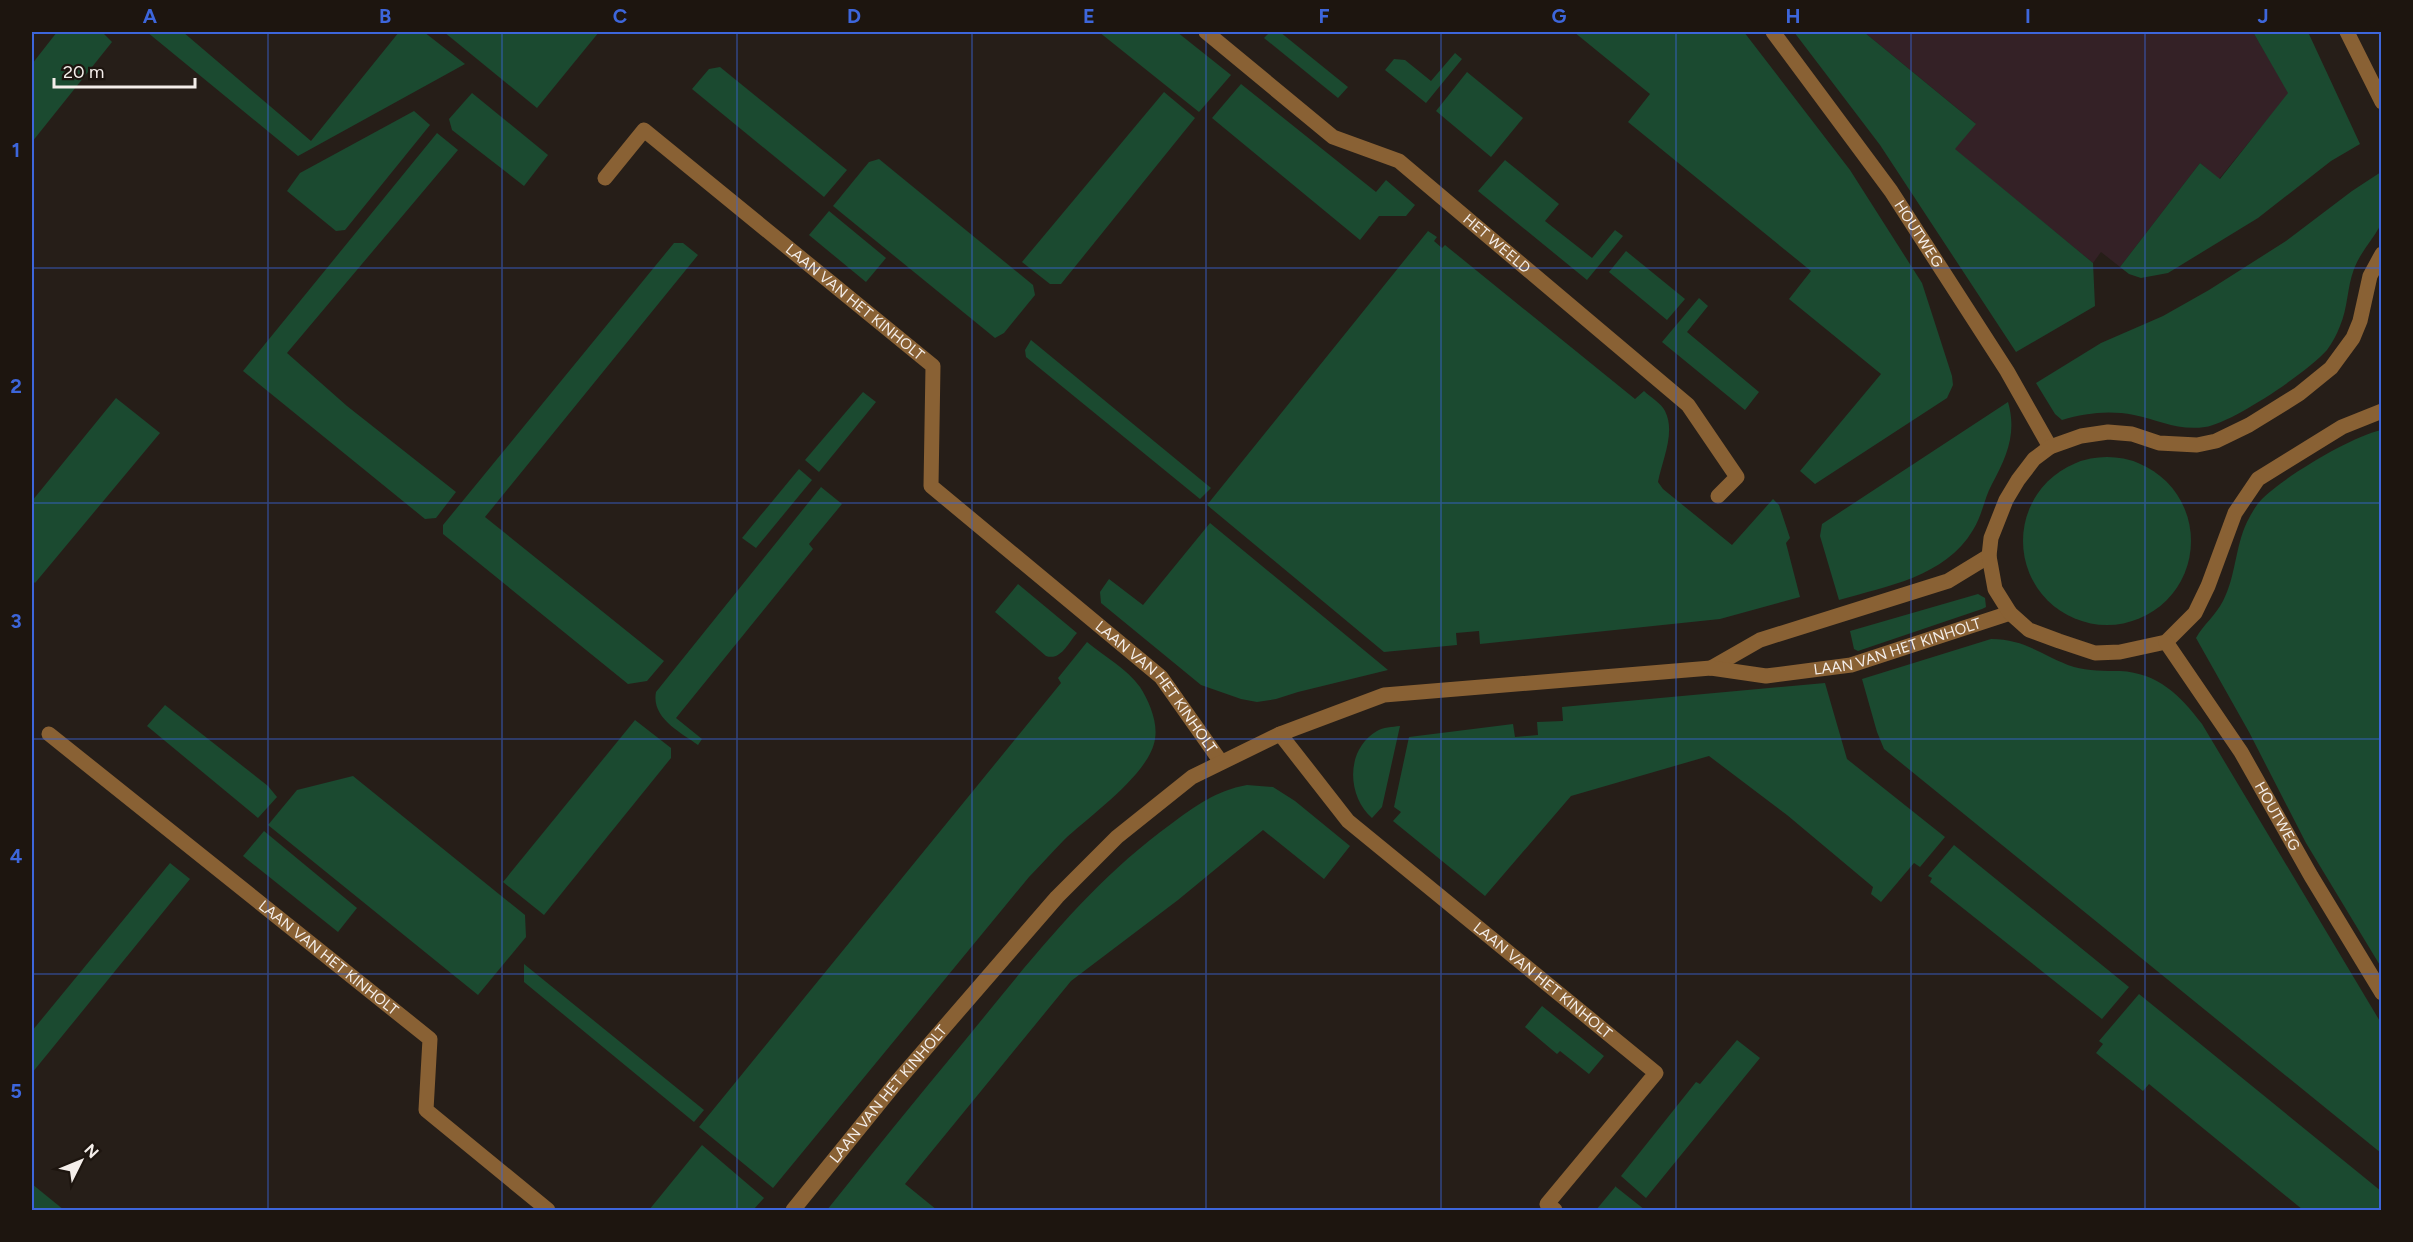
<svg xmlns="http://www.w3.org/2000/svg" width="2413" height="1242" font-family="Figtree,sans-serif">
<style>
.education{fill:#342126}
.green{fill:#1b4a30}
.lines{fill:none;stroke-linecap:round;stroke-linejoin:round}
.minor{stroke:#896134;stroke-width:15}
.tertiary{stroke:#896134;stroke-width:15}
.grid{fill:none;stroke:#3d66db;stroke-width:1.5;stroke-opacity:0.55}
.labels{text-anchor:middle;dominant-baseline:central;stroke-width:6;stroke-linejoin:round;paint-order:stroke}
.street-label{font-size:15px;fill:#f4eeea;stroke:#1d150f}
.neatline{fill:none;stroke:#3d66db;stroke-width:2}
.grid-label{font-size:20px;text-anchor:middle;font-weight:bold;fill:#3d66db}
</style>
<rect width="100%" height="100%" fill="#261e18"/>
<path class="education" d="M 1864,32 L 2253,32 L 2289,93 L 2219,179 L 2200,163 L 2120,267 L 2101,252 L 2093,263 L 1954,149 L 1975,123 Z"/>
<g class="green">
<path d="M 57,32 L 102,32 L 112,42 L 32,142 L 32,64 Z"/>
<path d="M 147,32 L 183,32 L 311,141 L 399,32 L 424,32 L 465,64 L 298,156 Z"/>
<path d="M 444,32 L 599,32 L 537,108 Z"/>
<path d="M 1099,32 L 1177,32 L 1231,75 L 1199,112 Z"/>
<path d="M 1270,32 L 1280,32 L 1348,87 L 1338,98 L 1264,38 Z"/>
<path d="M 1574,32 L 1744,32 L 1850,170 L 1922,283 L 1952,376 L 1953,385 L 1947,398 L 1815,484 L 1800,471 L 1881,374 L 1789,299 L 1811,271 L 1628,122 L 1650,94 Z"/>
<path d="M 1794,32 L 1864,32 L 1976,124 L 1955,149 L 2093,263 L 2095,306 L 2016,352 L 1880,145 Z"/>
<path d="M 2253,32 L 2308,32 L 2360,144 L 2331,161 L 2258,218 L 2168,273 L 2141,278 L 2129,274 L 2120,267 L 2200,163 L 2220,179 L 2288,93 Z"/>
<path d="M 1455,53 L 1462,59 L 1426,103 L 1385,70 L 1394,59 L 1405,60 L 1431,81 Z"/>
<path d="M 720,67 L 847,170 L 824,197 L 692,89 L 709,69 Z"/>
<path d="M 1467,72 L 1523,118 L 1491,157 L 1436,111 Z"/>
<path d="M 1241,84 L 1376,192 L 1386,180 L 1415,205 L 1406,216 L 1379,216 L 1360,240 L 1212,118 Z"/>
<path d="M 1164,92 L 1195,118 L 1061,284 L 1050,284 L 1022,262 Z"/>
<path d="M 472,93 L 548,155 L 524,186 L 452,130 L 449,119 Z"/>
<path d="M 414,111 L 430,125 L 345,230 L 336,231 L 287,191 L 300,173 Z"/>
<path d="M 437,133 L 458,150 L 287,353 L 347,406 L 456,492 L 436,518 L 425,519 L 243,371 Z"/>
<path d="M 879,159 L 1033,285 L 1035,295 L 1004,333 L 995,338 L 833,206 L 869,162 Z"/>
<path d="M 1505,160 L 1559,204 L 1545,221 L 1592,258 L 1615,230 L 1623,236 L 1587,280 L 1478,191 Z"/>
<path d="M 2381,172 C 2382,183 2385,219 2380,226 C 2372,241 2361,251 2354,269 C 2347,287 2348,308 2340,326 C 2337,334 2332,343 2327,350 C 2308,372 2232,423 2205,427 C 2178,431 2159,420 2134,415 C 2109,410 2086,413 2062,420 L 2055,414 L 2036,383 L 2101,343 L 2163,316 L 2209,290 L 2286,241 L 2352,191 Z"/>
<path d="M 829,211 L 886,258 L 866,282 L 809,235 Z"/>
<path d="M 1428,231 L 1437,237 L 1434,241 L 1442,248 L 1445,245 L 1635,399 L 1644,391 C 1650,397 1661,403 1665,411 C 1676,432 1662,461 1658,482 L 1663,489 L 1732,545 L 1773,499 L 1779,505 L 1790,538 L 1786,543 L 1800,597 L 1720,619 L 1480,644 L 1479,631 L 1456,633 L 1457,645 L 1384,652 L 1207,505 Z"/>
<path d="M 674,243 L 683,243 L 698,255 L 485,517 L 664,661 L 647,681 L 628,684 L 443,534 L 443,525 Z"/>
<path d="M 1626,251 L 1685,299 L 1667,320 L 1609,272 Z"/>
<path d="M 1699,298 L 1708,306 L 1687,332 L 1759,392 L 1745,410 L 1662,342 Z"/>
<path d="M 1031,340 L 1211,488 L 1200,499 L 1026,357 L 1025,350 Z"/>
<path d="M 863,392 L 876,402 L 819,472 L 805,460 Z"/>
<path d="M 116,398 L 160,433 L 35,583 L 32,580 L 32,501 Z"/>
<path d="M 2008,402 C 2017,433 2007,456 1992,484 C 1984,499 1982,516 1973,530 C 1945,577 1887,586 1839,600 L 1820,536 L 1822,524 Z"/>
<path d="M 2381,430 L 2382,430 L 2381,967 L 2306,843 L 2249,732 L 2196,638 C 2203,625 2216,615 2223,601 C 2236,576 2235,547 2247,522 C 2251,514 2256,505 2262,499 C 2285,476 2351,437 2381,430 Z"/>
<circle cx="2107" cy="541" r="84"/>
<path d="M 799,469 L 812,480 L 756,548 L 742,538 Z"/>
<path d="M 821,487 L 842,504 L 809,544 L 813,549 L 676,718 L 702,739 L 698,745 C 680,732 651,718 656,692 Z"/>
<path d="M 1210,523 L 1388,670 L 1298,692 L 1276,699 L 1257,702 L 1241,699 L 1201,685 L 1101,603 L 1100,592 L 1109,579 L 1143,605 Z"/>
<path d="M 1018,584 L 1077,633 C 1068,643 1061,661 1046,656 L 995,612 Z"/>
<path d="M 1978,594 L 1985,598 L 1986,607 L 1982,609 L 1858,651 L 1854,649 L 1850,631 Z"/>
<path d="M 1991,639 C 2026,639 2042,656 2074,667 C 2088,671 2105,671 2120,671 C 2158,673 2180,695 2202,724 L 2381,1023 L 2381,1153 L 1884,749 L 1877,732 L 1862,679 Z"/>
<path d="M 1087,642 C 1104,656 1127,669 1140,687 C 1149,701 1158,722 1155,739 C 1150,774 1089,816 1064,840 C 1052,852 1041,865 1029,877 L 773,1188 L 699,1127 L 1061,683 L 1058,678 Z"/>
<path d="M 1825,683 L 1847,759 L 1945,837 L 1920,867 L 1914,863 L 1881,902 L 1871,894 L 1873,887 L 1787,815 L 1709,756 L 1571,796 L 1485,896 L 1393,821 L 1401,812 L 1394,807 L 1409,737 L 1513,724 L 1515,737 L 1538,735 L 1537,722 L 1563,721 L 1562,707 Z"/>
<path d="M 165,705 L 268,786 L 277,797 L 258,818 L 147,726 Z"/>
<path d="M 635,720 L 671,748 L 671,758 L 544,915 L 503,882 Z"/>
<path d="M 1400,726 L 1382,807 L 1372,818 C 1347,796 1345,750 1377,731 C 1383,727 1392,727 1400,726 Z"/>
<path d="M 353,776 L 525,915 L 526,937 L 478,995 L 268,825 L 297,790 Z"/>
<path d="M 1247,785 L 1273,787 L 1295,801 L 1350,846 L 1324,879 L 1263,830 L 1178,900 L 1071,981 L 905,1184 L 937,1210 L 827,1210 C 871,1155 916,1099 962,1044 C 1026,966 1088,884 1171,824 C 1197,805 1215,791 1247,785 Z"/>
<path d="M 264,831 L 357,908 L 338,932 L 243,856 Z"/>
<path d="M 1954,845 L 2129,987 L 2102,1019 L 1930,882 L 1932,878 L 1928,876 Z"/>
<path d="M 170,863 L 190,879 L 32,1073 L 32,1031 Z"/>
<path d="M 524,964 L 704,1110 L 694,1122 L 524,982 Z"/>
<path d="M 2139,994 L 2381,1191 L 2381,1210 L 2303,1210 L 2149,1084 L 2143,1091 L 2096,1053 L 2103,1044 L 2099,1041 Z"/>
<path d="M 1542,1006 L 1604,1056 L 1589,1074 L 1560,1051 L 1557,1054 L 1525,1027 Z"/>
<path d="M 1737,1040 L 1760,1058 L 1646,1198 L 1621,1176 L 1696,1082 L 1700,1084 Z"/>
<path d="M 702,1145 L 764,1198 L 753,1210 L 649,1210 Z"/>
<path d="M 32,1184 L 64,1210 L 32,1210 Z"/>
<path d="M 1616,1186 L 1616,1187 L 1645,1210 L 1596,1210 Z"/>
</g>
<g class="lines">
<g class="minor">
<path id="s1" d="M 1206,32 L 1333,137 L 1399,161 L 1688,405 L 1737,477 L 1718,496"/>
<path id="s2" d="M 605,178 L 644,130 L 933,366 L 931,486 L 1161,677 L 1221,762"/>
<path d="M 1711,668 L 1760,640 L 1948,581 L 1989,556"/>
<path id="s3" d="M 49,734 L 430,1039 L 426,1110 L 548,1210"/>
<path id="s4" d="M 1280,734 L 1348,821 L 1656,1073 L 1547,1204 L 1555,1210"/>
<path id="s5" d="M 793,1210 L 895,1084 L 1057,897 L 1117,837 L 1192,777 L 1280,734 L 1384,695 L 1711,668 L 1766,676 L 1851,665 L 2010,613"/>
</g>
<g class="tertiary">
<path id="s6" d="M 1773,32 L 1891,191 L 2007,371 L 2050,447"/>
<path d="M 2347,32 L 2382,102"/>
<path d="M 2382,254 L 2370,276 L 2360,321 L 2353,338 L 2331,368 L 2299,394 L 2249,425 L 2216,441 L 2197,445 L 2159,443 L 2132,434 L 2108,432 L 2081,436 L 2050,447 L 2034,459 L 2018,480 L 2006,500 L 1991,538 L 1989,556 L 1995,589 L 2010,613 L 2029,630 L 2059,641 L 2095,653 L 2120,652 L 2166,642 L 2195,613 L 2208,586 L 2235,513 L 2258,479 L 2342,427 L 2382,411"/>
<path id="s7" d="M 2166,642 L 2241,752 L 2311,876 L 2382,993"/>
</g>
</g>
<path class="grid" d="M 268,32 L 268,1210M 502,32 L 502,1210M 737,32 L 737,1210M 972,32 L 972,1210M 1206,32 L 1206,1210M 1441,32 L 1441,1210M 1676,32 L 1676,1210M 1911,32 L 1911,1210M 2145,32 L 2145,1210M 32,268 L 2382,268M 32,503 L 2382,503M 32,739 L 2382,739M 32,974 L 2382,974"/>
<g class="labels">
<g class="street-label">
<text stroke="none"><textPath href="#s6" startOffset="249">HOUTWEG</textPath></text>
<text stroke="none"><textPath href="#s1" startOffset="363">HET WEELD</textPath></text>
<text stroke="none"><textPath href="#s2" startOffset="334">LAAN VAN HET KINHOLT</textPath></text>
<text stroke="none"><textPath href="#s5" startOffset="1318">LAAN VAN HET KINHOLT</textPath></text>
<text stroke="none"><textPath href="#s2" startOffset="858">LAAN VAN HET KINHOLT</textPath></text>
<text stroke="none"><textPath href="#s7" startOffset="207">HOUTWEG</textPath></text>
<text stroke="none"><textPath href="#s3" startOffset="358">LAAN VAN HET KINHOLT</textPath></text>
<text stroke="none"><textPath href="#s4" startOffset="362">LAAN VAN HET KINHOLT</textPath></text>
<text stroke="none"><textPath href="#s5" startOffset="150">LAAN VAN HET KINHOLT</textPath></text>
</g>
</g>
<rect width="2413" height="1242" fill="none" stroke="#1d150f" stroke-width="66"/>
<g transform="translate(81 1161) rotate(47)" stroke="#1d150f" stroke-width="4.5" paint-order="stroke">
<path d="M0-4.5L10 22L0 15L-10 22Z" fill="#f4eeea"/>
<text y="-9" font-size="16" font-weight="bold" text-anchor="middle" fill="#f4eeea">N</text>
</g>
<path d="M54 78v9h141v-9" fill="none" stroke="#f4eeea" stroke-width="3"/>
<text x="63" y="78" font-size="18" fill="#f4eeea" stroke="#1d150f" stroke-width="4.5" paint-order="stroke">20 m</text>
<rect x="33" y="33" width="2347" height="1176" class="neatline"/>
<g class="grid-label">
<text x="150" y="23">A</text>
<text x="385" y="23">B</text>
<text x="620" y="23">C</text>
<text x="854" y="23">D</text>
<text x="1089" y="23">E</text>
<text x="1324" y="23">F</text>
<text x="1559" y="23">G</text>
<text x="1793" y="23">H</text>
<text x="2028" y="23">I</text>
<text x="2263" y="23">J</text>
<text x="16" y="157">1</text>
<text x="16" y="393">2</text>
<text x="16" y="628">3</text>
<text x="16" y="863">4</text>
<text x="16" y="1098">5</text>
</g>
</svg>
